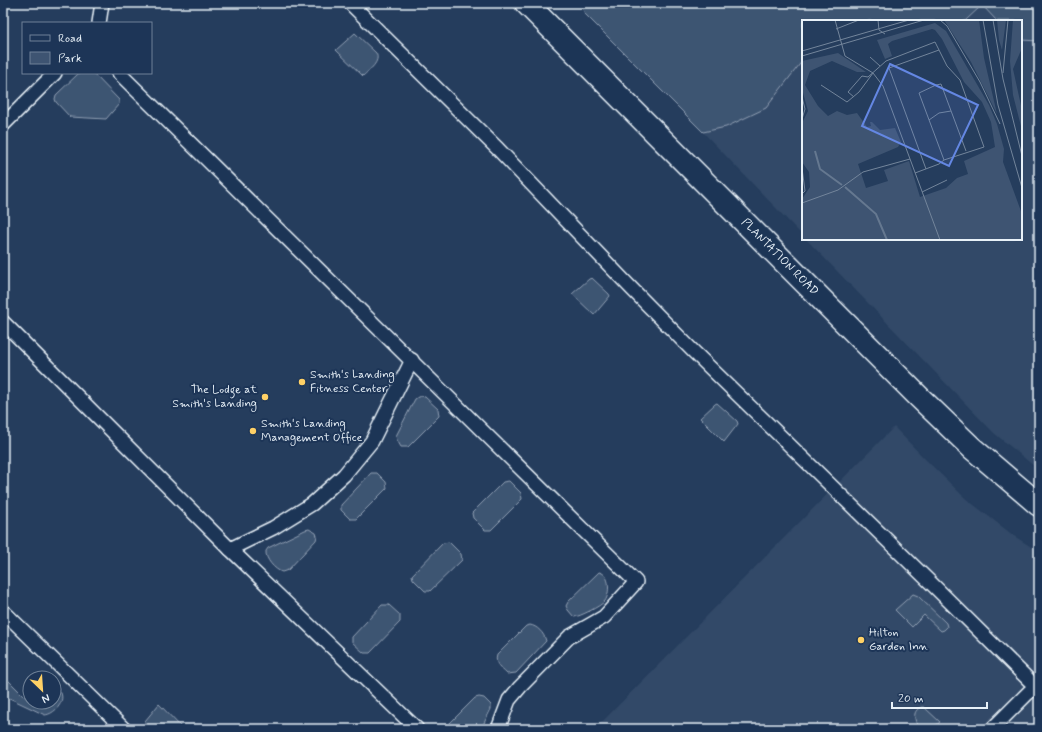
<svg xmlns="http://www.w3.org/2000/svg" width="1042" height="732" font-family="Mynerve,sans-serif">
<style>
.built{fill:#334a68}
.green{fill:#3e5472;stroke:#93a2b5}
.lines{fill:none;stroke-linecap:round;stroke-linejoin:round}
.service-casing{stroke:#e8f1f8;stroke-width:16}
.minor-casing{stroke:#e8f1f8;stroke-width:25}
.service{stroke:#1d3557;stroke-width:13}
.minor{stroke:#1d3557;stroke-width:22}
.poi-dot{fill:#ffd166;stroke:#1d3557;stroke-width:1.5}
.labels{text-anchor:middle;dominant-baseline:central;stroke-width:4;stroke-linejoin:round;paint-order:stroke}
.street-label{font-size:12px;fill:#e8f1f8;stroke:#1d3557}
.poi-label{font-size:12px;fill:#e8f1f8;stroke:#1d3557;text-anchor:start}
.inset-river{fill:none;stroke:#657890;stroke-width:2}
.inset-road{fill:none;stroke:#73859b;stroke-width:1}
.view{fill:#6487e3;fill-opacity:0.15;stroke:#6487e3;stroke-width:2}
.inset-edge{fill:none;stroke:#e8f1f8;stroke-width:2}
</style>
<rect width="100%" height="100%" fill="#253d5d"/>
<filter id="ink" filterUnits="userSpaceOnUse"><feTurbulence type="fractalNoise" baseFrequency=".025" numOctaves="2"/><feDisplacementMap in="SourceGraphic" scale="8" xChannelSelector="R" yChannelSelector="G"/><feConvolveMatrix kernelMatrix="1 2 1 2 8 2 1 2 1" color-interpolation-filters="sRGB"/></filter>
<g filter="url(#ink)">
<g class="built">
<path d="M 982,5 L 997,21 L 965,21 Z"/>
<path d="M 1021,40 L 1039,41 L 1039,470 L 994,433 L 806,239 L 1021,239 Z"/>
<path d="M 803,60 L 803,236 L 703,132 L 726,127 L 766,108 Z"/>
<path d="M 894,427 L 925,459 L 965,498 L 1014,536 L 1039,552 L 1039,729 L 595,729 Z"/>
</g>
<g class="green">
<path d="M 580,3 L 1039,3 L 1039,41 L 1021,40 L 1021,21 L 997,21 L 982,5 L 965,21 L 803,21 L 803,60 L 766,108 L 726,127 L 703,132 L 585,14 Z"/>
<path d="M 355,33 L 376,53 C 381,62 369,70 363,76 L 336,50 Z"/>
<path d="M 79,73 L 93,73 L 119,100 L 119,104 L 106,119 L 70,117 L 56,102 L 55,99 L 56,95 Z"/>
<path d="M 592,278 L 609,294 L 610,296 L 594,315 L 572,294 L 589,279 Z"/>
<path d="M 421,396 L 425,397 L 438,409 L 439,416 L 408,447 L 401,447 L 397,440 L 396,436 L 415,399 L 418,397 Z"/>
<path d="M 717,403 L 737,421 L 738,424 L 724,442 L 700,418 L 715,404 Z"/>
<path d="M 371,473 L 377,473 L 386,482 L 387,488 L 356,519 L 350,519 L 341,510 L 341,505 Z"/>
<path d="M 509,481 L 521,493 L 522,499 L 491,530 L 485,530 L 473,518 L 472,513 L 503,482 Z"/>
<path d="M 309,529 L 316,533 L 317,536 L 316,540 L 288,570 L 282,572 C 275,570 265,559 266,551 L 268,548 L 305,530 Z"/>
<path d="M 449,542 L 461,554 L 462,560 L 430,591 L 425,591 L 413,579 L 412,575 L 443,543 Z"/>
<path d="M 599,572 C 611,574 610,594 605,601 C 601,606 579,617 574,617 L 568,610 L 566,606 L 568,602 Z"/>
<path d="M 913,594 L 918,596 L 946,623 L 947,627 L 944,630 L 941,631 L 924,615 L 912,627 L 895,610 Z"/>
<path d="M 382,605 L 389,605 L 400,615 L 400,622 L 370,653 L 364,653 L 352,642 L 352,637 Z"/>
<path d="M 530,625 C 537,626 544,633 546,641 L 516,673 L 507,674 C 501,668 494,664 497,655 L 526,626 Z"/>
<path d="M 3,675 L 28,700 L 30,699 L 30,702 L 54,702 L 54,685 C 56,687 59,690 61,693 C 65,703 54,714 45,715 L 3,695 Z"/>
<path d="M 479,697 L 484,698 L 491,705 L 491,709 L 481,729 L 446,729 L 447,726 L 475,698 Z"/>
<path d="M 159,704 L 182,728 L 181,729 L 148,729 C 145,727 145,724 145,721 Z"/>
<path d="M 921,707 L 924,707 L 940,722 L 932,729 L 919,729 C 915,721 911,712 921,707 Z"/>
</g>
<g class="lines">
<defs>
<g id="service">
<path d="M 350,3 L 498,149 L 631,288 L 694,352 L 934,586 L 1035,686 L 992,729"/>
<path d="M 99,23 L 102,3"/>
<path d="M 119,73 L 636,582 L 604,617 L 569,637 L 520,687 L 509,700 L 498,729"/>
<path d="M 3,125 L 55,73"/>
<path d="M 3,322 L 230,549 L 417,729"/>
<path d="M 230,549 L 273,528 L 312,504 L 344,475 L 372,441 L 412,360"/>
<path d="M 3,611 L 124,729"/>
</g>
<g id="minor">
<path id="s1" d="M 526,3 L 920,398 L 972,448 L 1039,505"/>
</g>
</defs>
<use href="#service" class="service-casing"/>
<use href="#minor" class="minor-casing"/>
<use href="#service" class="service"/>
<use href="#minor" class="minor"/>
</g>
</g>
<g class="poi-dot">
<circle cx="302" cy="382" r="4"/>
<circle cx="265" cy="397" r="4"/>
<circle cx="253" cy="431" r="4"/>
<circle cx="861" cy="640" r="4"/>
</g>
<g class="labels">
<g class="street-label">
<text stroke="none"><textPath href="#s1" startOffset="359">PLANTATION ROAD</textPath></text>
</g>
<g class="poi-label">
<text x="310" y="375">Smith's Landing<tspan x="310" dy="14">Fitness Center</tspan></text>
<text x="257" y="390" text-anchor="end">The Lodge at<tspan x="257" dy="14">Smith's Landing</tspan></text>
<text x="261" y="424">Smith's Landing<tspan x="261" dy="14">Management Office</tspan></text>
<text x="869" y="633">Hilton<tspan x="869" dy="14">Garden Inn</tspan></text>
</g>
</g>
<g transform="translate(802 20)">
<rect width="220" height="220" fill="#253d5d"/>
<path d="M 142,0 L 177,0 L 182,38 L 195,94 L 169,42 ZM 195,0 L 204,0 L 200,30 L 197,20 ZM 211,0 L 220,0 L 220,28 L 211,49 L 220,90 L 220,110 L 211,75 L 208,41 ZM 133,3 L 144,11 L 187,85 L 195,104 L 202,129 L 201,142 L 220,194 L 220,220 L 0,220 L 0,179 L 8,167 L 7,152 L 0,142 L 0,103 L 6,91 L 0,69 L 0,41 L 36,33 L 64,52 L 55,52 L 30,41 L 8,51 L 3,65 L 16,86 L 26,96 L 35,91 L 45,95 L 55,93 L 65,107 L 69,106 L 68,102 L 70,102 L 78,110 L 93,108 L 99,122 L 96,127 L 56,144 L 64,168 L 86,161 L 82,150 L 107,141 L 118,177 L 144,168 L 155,158 L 166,154 L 162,141 L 193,127 L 189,102 L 180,82 L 162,62 L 140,19 L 133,10 L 130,9 L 90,21 L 86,24 L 90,36 L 83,39 L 75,20 Z" fill="#3e5472"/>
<path class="inset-river" d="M 13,131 L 18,149 L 40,165M 43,167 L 74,194 L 85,220"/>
<path class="inset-road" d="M 33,0 L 43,36 L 71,53 L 81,66 L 138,220M 76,0 L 77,10 L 83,14M 138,0 L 145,6 L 178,62 L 198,104M 181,0 L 196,85 L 220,168M 191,0 L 201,59 L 220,136M 34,9 L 57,0M 0,31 L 107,0M 0,36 L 122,0M 68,37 L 78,46M 201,53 L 206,0M 66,57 L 84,41 L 133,22 L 145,46 L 158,60 L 182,127 L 142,140 L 137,144 L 113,153M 19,65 L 45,82 L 57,72 L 71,53M 0,77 L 3,89 L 0,99M 52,77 L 46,72 L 60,56 L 66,57M 127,100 L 137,93 L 149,91M 142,140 L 117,73 L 134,65 L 139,64 L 164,131M 0,148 L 3,171 L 0,174M 124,149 L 87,48 L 137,30M 120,172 L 145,160M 0,183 L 36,170 L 61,152 L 108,139"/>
<path class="view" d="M 88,44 L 176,85 L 147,146 L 60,106 Z"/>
<rect width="220" height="220" class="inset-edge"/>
</g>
<rect width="1042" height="732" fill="none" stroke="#1d3557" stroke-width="16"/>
<rect x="8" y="8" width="1026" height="716" fill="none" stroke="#e8f1f8" stroke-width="1.5" filter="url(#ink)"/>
<rect x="22" y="22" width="130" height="52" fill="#1d3557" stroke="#6e8097"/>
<rect x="30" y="35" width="20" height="6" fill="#1d3557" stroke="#6e8097"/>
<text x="58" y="42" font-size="12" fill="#e8f1f8">Road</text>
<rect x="30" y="52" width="20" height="12" fill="#3e5472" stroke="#6e8097"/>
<text x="58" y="62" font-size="12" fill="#e8f1f8">Park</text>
<g transform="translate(42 690) rotate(155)"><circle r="19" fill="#1d3557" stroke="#6e8097"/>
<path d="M0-3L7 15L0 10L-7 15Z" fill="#ffd166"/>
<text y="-6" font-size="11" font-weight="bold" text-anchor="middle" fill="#e8f1f8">N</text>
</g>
<path d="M892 702v6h95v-6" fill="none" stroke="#e8f1f8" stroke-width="2"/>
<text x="898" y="702" font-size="12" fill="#e8f1f8" stroke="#1d3557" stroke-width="3" paint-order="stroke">20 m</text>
</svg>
